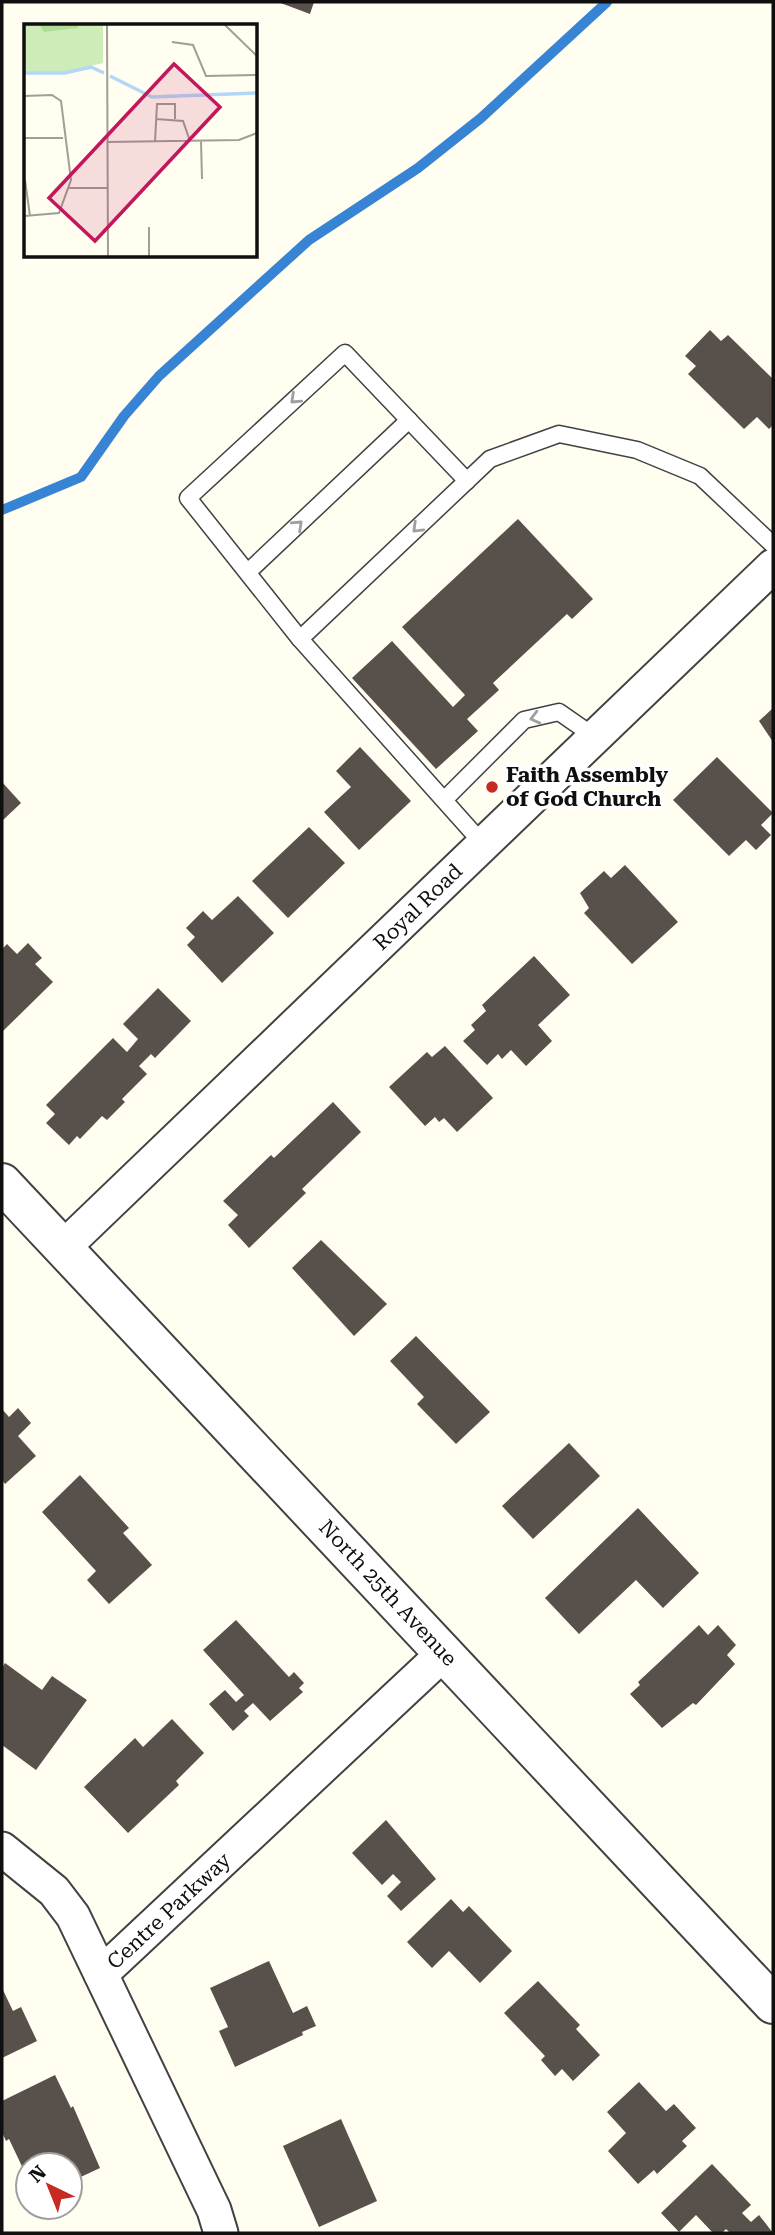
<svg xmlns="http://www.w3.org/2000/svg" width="775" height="2235" font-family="'Roboto Serif',serif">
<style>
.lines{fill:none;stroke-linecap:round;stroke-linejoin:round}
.stream{stroke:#3684d3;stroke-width:10}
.building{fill:#58514b}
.service-casing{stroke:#424242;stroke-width:19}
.minor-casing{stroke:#424242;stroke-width:37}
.tertiary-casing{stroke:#424242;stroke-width:42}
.service{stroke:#fff;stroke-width:16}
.minor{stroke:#fff;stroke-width:33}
.tertiary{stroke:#fff;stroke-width:38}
.oneway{stroke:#9f9f9f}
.poi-dot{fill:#c62a20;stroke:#fff;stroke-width:2.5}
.labels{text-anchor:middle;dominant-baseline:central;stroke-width:7;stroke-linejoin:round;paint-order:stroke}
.poi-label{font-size:21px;font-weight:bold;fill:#0f0f0f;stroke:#fff;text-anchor:start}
.street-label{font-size:21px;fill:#0f0f0f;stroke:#fff}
.inset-river{fill:none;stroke:#b3d7f9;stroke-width:3.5}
.inset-road{fill:none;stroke:#9f9e97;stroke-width:2}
.view{fill:#c2185b;fill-opacity:0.15;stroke:#c2185b;stroke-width:3.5}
.inset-edge{fill:none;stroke:#0f0f0f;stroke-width:3.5}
</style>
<rect width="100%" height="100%" fill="#fffef1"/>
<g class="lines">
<path class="stream" d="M 2,510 L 81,477 L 124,416 L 159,376 L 309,240 L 418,168 L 481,118 L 607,2"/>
</g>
<g class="building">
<path d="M 278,2 L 314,2 L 310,14 Z"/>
<path d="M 710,330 L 721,341 L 728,335 L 773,379 L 773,425 L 769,429 L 757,417 L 744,429 L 688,374 L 696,366 L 685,356 Z"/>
<path d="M 518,519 L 593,599 L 572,619 L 567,614 L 493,683 L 499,690 L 467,719 L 478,731 L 436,769 L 352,678 L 392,641 L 453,707 L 465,695 L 402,627 Z"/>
<path d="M 773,708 L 773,742 L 759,721 Z"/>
<path d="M 360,747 L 411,801 L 359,850 L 324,812 L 351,787 L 336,771 Z"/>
<path d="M 717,757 L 773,813 L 761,825 L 771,835 L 756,850 L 746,840 L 729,856 L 673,800 Z"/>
<path d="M 2,782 L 21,803 L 2,821 Z"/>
<path d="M 309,827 L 345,863 L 288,918 L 252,881 Z"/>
<path d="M 625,865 L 678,922 L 632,964 L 584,913 L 589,908 L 580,893 L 604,871 L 611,878 Z"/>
<path d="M 238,896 L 274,933 L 222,983 L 187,945 L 195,937 L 186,928 L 203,911 L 212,920 Z"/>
<path d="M 28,943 L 42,958 L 35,964 L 53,982 L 2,1032 L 2,949 L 7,944 L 17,954 Z"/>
<path d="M 534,956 L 570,995 L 538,1025 L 552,1041 L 526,1066 L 511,1050 L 502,1059 L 498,1054 L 487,1065 L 463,1041 L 475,1030 L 471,1025 L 486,1011 L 482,1005 Z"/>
<path d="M 158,988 L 191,1021 L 155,1058 L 151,1054 L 139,1066 L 147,1074 L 122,1099 L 125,1102 L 107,1120 L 102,1116 L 80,1139 L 77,1136 L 69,1145 L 46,1123 L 55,1114 L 46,1105 L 113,1038 L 127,1052 L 138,1039 L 123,1024 Z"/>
<path d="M 445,1046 L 493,1098 L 457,1132 L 444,1118 L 439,1122 L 435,1117 L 425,1126 L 389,1087 L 427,1052 L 432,1057 Z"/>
<path d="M 333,1102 L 361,1132 L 302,1189 L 306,1193 L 249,1248 L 228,1225 L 238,1215 L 223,1201 L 271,1155 L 274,1158 Z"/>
<path d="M 321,1240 L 387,1304 L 354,1336 L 292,1268 Z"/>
<path d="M 416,1336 L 490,1412 L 456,1444 L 417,1404 L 424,1397 L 390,1361 Z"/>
<path d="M 18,1408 L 31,1423 L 18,1436 L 36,1456 L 5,1484 L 2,1480 L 2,1409 L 9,1417 Z"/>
<path d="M 569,1443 L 600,1476 L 533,1539 L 502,1506 Z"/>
<path d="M 80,1475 L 129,1528 L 123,1533 L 152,1565 L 109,1604 L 87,1580 L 96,1571 L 42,1512 Z"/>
<path d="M 638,1508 L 699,1573 L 663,1608 L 636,1580 L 579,1634 L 545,1598 Z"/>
<path d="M 236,1620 L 289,1677 L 294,1672 L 304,1683 L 299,1688 L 303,1692 L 270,1721 L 253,1703 L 244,1711 L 249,1716 L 233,1731 L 209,1704 L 225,1690 L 236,1702 L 244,1695 L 203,1650 Z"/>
<path d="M 699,1625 L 708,1635 L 718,1625 L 736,1645 L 727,1655 L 735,1664 L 696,1705 L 693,1703 L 662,1728 L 630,1694 L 640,1685 L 638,1682 Z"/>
<path d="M 5,1663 L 42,1690 L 52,1676 L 87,1700 L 36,1770 L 2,1745 L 2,1668 Z"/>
<path d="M 172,1719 L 204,1753 L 176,1781 L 179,1785 L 128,1833 L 84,1787 L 135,1738 L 143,1747 Z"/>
<path d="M 386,1820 L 436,1879 L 401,1911 L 387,1896 L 401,1882 L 393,1874 L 382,1885 L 352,1853 Z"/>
<path d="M 451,1899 L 463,1912 L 469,1906 L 512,1951 L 480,1983 L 449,1951 L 432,1968 L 407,1942 Z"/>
<path d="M 269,1961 L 293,2013 L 307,2006 L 316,2026 L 302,2032 L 303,2035 L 235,2067 L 219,2031 L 228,2027 L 210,1988 Z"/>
<path d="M 538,1981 L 580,2025 L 576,2029 L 600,2055 L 573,2081 L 562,2069 L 555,2076 L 541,2060 L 545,2056 L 504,2013 Z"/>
<path d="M 2,1988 L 13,2011 L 21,2007 L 37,2041 L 2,2058 Z"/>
<path d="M 55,2075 L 71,2108 L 73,2106 L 100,2168 L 70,2182 L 70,2165 L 28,2165 L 28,2179 L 9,2139 L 6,2141 L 2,2132 L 2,2101 Z"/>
<path d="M 639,2082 L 666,2111 L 674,2104 L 696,2128 L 682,2141 L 687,2146 L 657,2174 L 654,2170 L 638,2184 L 608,2151 L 626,2133 L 607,2112 Z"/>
<path d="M 341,2119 L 377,2201 L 319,2227 L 283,2146 Z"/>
<path d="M 712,2164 L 751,2205 L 742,2213 L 751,2222 L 759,2215 L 773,2233 L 730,2233 L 726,2229 L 722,2233 L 713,2233 L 696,2215 L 679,2232 L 661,2213 Z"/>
</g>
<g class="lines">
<defs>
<g id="service">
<path d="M 467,481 L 345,353 L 188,498 L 300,639 L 483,844"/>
<path d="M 248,572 L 409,420"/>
<path d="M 300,639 L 490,459 L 559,434 L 637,450 L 700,476 L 773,545"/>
<path d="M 445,799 L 524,720 L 559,712 L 595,737"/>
</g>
<g id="minor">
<path d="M 63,1248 L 773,566"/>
<path d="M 2,1849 L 54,1891 L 73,1916 L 214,2210 L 221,2233"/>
<path d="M 101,1974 L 444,1653"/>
</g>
<path id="tertiary" d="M 2,1183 L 773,2004"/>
</defs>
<use href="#service" class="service-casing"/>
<use href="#minor" class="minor-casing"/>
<use href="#tertiary" class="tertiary-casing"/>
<use href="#service" class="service"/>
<use href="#minor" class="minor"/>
<use href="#tertiary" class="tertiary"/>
</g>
<defs><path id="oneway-chevron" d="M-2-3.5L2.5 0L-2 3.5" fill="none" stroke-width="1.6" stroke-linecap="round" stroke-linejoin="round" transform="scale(1.75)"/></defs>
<g class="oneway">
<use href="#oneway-chevron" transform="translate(295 399) rotate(137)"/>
<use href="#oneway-chevron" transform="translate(298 525) rotate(-43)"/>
<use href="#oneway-chevron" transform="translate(417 528) rotate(136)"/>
<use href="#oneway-chevron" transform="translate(535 718) rotate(166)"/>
</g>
<circle class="poi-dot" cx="492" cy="787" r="7"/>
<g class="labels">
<g class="poi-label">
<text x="506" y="775">Faith Assembly<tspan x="506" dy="24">of God Church</tspan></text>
</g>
<g class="street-label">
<text transform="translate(418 907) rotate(-44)">Royal Road</text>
<text transform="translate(388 1593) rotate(47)">North 25th Avenue</text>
<text transform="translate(169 1911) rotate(-43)">Centre Parkway</text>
</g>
</g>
<g transform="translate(24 24)">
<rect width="233" height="233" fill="#fffef1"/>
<path d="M 0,0 L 79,0 L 79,39 L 41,48 L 0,48 Z" fill="#cdecb8"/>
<path d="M 15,0 L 53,0 L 54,4 L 20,8 Z" fill="#afdd96"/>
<path class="inset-river" d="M 0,49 L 41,49 L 67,43 L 80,49M 86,52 L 128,73 L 233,69"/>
<path class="inset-road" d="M 83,0 L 84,232M 200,0 L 233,32M 148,18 L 169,21 L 182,52 L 233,51M 0,72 L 28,71 L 37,77 L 47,156 L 35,189 L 0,192M 132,95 L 159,97 L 166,117M 0,114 L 39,114M 177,117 L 178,155M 83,118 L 215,116 L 233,109M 131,118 L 133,80 L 151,80 L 151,95M 1,156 L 6,192M 45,164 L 84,164M 125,203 L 125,232"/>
<path class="view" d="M 150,40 L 196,83 L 71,217 L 25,174 Z"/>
<rect width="233" height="233" class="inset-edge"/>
</g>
<rect width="775" height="2235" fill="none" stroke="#0f0f0f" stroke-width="7"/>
<g transform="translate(49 2186) rotate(317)"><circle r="33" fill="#ffffff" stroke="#9f9f9f" stroke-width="2"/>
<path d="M0-5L12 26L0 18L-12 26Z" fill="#c62a20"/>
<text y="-10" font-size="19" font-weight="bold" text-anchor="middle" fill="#0f0f0f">N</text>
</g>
</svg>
